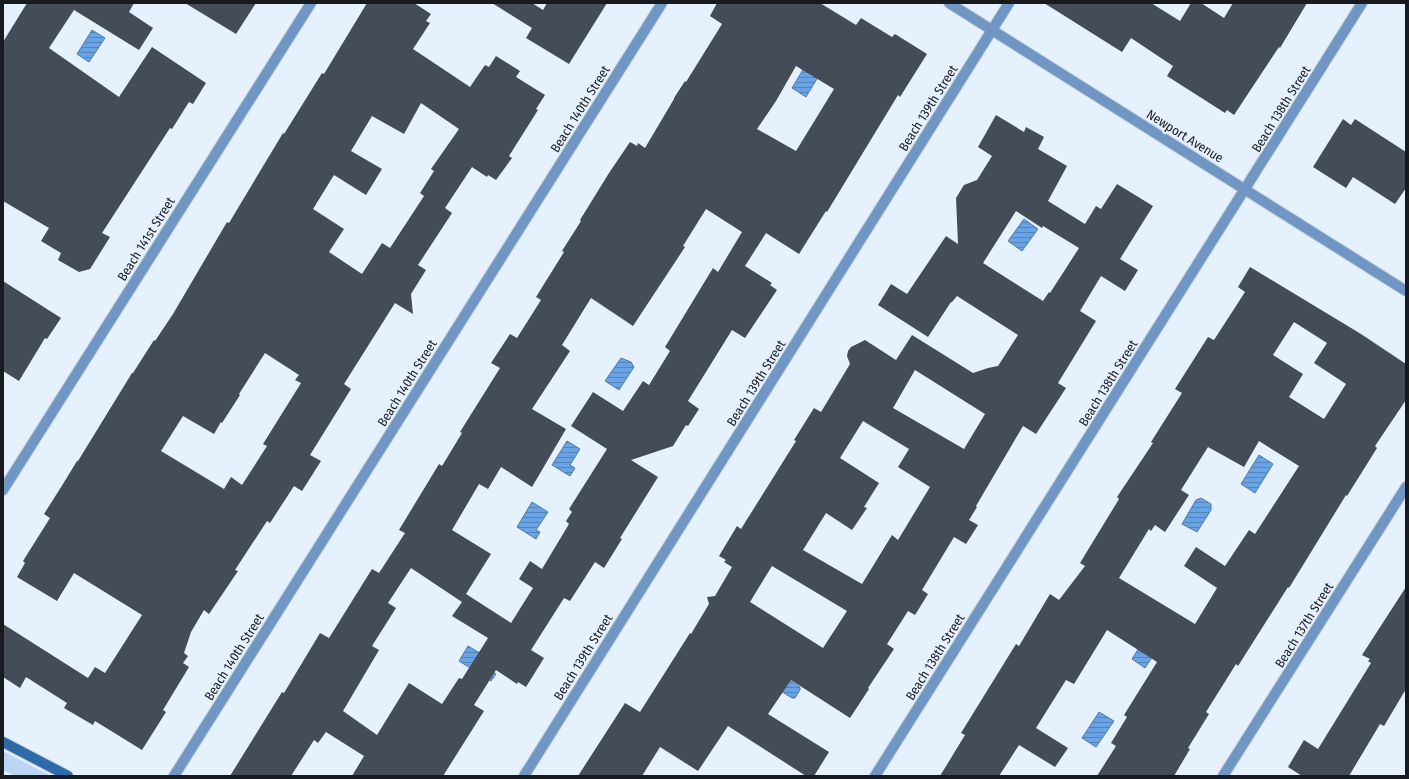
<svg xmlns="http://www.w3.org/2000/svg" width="1409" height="779" font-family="'Fira Sans Condensed',sans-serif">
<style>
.grass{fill:#bbd6f5}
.water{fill:url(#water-rules);stroke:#507aaa}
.building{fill:#434c57;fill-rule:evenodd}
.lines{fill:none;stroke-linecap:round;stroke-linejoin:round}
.street-casing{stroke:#c5cfda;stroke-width:12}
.secondary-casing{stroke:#c5cfda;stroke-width:12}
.street{stroke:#7097c3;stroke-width:10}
.secondary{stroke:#2d6aaa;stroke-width:10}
.labels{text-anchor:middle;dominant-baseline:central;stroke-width:4;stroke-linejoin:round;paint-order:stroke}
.street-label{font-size:13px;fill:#171b20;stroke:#e6f1fe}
</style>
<defs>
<pattern id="water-rules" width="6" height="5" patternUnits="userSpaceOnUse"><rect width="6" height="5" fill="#68a3e5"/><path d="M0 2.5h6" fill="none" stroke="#5584b9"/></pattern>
</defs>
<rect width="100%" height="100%" fill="#e6f1fe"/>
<path class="grass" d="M 3,751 L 51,776 L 15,776 L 3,770 Z"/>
<g class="water">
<path d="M 92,30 L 105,38 L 89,62 L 77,54 Z"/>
<path d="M 810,58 L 824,67 L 806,97 L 792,88 Z"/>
<path d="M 1024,219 L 1038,229 L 1022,251 L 1008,241 Z"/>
<path d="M 621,358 L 631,362 L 634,367 L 619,390 L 605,381 Z"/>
<path d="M 567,441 L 580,449 L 570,465 L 575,468 L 570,476 L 552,465 Z"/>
<path d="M 1259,455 L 1273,464 L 1255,493 L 1241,484 Z"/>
<path d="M 1201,498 L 1211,504 L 1211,510 L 1197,532 L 1182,524 L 1196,500 Z"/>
<path d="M 532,502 L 548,512 L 536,530 L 540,532 L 536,539 L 517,527 Z"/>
<path d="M 1148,633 L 1162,642 L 1145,668 L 1132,659 Z"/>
<path d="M 468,646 L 485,656 L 492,671 L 496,674 L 491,681 L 459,661 Z"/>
<path d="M 781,674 L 800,687 L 800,690 L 795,698 L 792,698 L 768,683 Z"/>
<path d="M 1099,712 L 1114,721 L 1096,747 L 1082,738 Z"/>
</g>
<g class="building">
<path d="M 27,3 L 134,3 L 129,12 L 153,28 L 139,50 L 74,10 L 49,48 L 119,97 L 152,47 L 206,83 L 193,104 L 189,102 L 172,129 L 170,128 L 102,233 L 110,237 L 90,269 L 79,272 L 58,260 L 61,253 L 41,241 L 49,228 L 3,201 L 3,42 Z"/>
<path d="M 185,3 L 256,3 L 236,34 Z"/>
<path d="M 367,3 L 414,3 L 431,14 L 426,21 L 430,23 L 413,49 L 470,87 L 485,65 L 489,67 L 496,56 L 520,71 L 516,77 L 545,95 L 536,109 L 538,110 L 509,156 L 512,158 L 496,180 L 488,175 L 487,177 L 472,167 L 445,208 L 452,213 L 418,265 L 426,270 L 411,294 L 413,314 L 395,303 L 344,384 L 351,389 L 310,455 L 321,461 L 302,491 L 294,486 L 270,523 L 267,521 L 235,570 L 238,571 L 209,614 L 204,610 L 191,632 L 184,653 L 188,656 L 183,663 L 189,667 L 163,710 L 166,712 L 142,750 L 95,721 L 93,725 L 64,708 L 67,703 L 26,677 L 20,688 L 3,677 L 3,624 L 88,678 L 95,667 L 105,673 L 142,615 L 74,573 L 57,601 L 17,577 L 25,563 L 23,561 L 50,518 L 44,514 L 63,484 L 77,461 L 78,461 L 132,373 L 133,373 L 154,340 L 155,341 L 173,314 L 227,222 L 229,223 L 283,133 L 284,134 L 322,73 L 324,74 ZM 421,103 L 459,129 L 431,169 L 434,171 L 420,193 L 424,196 L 390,248 L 382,243 L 362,274 L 329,252 L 344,229 L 313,209 L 334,175 L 366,195 L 382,169 L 351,151 L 372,116 L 404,134 ZM 265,353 L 299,375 L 295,380 L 301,383 L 263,444 L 267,446 L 242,485 L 231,477 L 224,489 L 161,451 L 183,416 L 214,434 L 221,422 L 222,423 L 240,395 L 239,394 Z"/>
<path d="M 492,3 L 532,3 L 543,10 L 547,3 L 607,3 L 569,64 L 526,38 L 532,28 Z"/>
<path d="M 717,3 L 820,3 L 856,25 L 861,18 L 892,37 L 895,34 L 927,54 L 900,97 L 898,95 L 827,212 L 826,211 L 799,254 L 766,233 L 745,266 L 772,283 L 770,285 L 777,290 L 745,338 L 732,330 L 688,401 L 699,409 L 688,426 L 686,425 L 673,446 L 631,460 L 658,477 L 620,538 L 622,539 L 604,568 L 595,562 L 570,601 L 564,598 L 531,650 L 544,658 L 526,687 L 518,682 L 517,684 L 496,670 L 474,705 L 484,711 L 443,776 L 352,776 L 364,756 L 326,732 L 318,743 L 314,740 L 291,776 L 230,776 L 282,692 L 284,693 L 320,633 L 329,638 L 372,569 L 379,573 L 405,533 L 399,530 L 439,464 L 442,466 L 462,433 L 460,432 L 500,368 L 491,363 L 510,334 L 517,338 L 541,300 L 536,297 L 564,252 L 562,251 L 581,221 L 580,220 L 609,173 L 630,142 L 637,146 L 638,143 L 645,148 L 674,99 L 674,98 L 685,81 L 686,82 L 722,24 L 710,16 ZM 796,66 L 834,89 L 796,151 L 757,129 L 776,101 ZM 706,209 L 742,232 L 718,272 L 713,268 L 665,347 L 670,351 L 649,385 L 643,381 L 623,411 L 593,392 L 571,426 L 607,449 L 569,509 L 572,512 L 566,521 L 569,524 L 542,569 L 530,561 L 519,579 L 533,588 L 511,623 L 466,594 L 491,554 L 452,530 L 479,484 L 488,489 L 501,467 L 532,487 L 566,429 L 532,409 L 570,351 L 562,345 L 591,298 L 633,326 L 685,247 L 683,246 ZM 411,568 L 462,602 L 452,616 L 488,638 L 462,679 L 459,678 L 442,704 L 409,683 L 377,735 L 343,711 L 379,650 L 372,646 L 396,608 L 388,603 Z"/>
<path d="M 1044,3 L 1151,3 L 1180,21 L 1191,3 L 1201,3 L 1224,18 L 1233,3 L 1307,3 L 1280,48 L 1279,47 L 1234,115 L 1227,110 L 1225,113 L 1167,76 L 1173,66 L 1131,38 L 1122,52 Z"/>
<path d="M 996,115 L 1024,132 L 1026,127 L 1044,137 L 1038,149 L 1067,166 L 1048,201 L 1085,224 L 1096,206 L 1101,209 L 1117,184 L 1153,206 L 1120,259 L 1138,270 L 1125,291 L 1101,276 L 1080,311 L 1096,321 L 1058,383 L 1066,388 L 1036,434 L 1023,426 L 976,506 L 977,507 L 969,520 L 978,525 L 966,544 L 954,537 L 922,590 L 928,594 L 915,615 L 908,611 L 887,644 L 894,649 L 868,688 L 869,689 L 850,718 L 791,680 L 768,714 L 829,752 L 814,776 L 806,776 L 728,726 L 698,771 L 660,747 L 642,776 L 578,776 L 625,703 L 640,712 L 690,633 L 691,634 L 709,604 L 707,597 L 715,596 L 732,567 L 724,562 L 726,560 L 719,556 L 737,526 L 741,529 L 796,441 L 794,440 L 814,408 L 821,412 L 850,364 L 847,356 L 848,351 L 851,347 L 865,340 L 896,360 L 912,335 L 973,373 L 988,368 L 998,366 L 1018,335 L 957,296 L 952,302 L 951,302 L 928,337 L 878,305 L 891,284 L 907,294 L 946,236 L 958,244 L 956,198 L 964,185 L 977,180 L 992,156 L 978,147 ZM 1016,211 L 1042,228 L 1043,226 L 1079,248 L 1050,293 L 1049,292 L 1043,301 L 983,263 ZM 915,370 L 985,414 L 964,449 L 893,408 ZM 863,421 L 909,449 L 898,467 L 930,487 L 898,540 L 892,535 L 862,584 L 803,550 L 826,513 L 852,530 L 867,508 L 864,507 L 879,483 L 840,458 ZM 772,566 L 847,611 L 823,648 L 750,602 Z"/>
<path d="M 1343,119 L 1351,125 L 1355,119 L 1406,152 L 1406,188 L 1395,204 L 1353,177 L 1346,188 L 1313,167 Z"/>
<path d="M 1250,267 L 1361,334 L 1406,364 L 1406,400 L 1375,446 L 1377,448 L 1347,496 L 1346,495 L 1289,588 L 1288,587 L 1238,666 L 1236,664 L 1206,712 L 1209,714 L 1188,748 L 1190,749 L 1174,776 L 1097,776 L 1116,746 L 1111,743 L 1127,717 L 1124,715 L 1157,662 L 1107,630 L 1074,684 L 1066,680 L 1036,728 L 1068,748 L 1055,767 L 1019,745 L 999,776 L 940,776 L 965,735 L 961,733 L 1016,644 L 1019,646 L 1050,594 L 1059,600 L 1085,566 L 1080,563 L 1119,499 L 1117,497 L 1153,443 L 1151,442 L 1182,393 L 1175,389 L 1208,337 L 1214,340 L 1245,292 L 1238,287 ZM 1294,322 L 1327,343 L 1314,363 L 1346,384 L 1324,419 L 1289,397 L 1303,374 L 1273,355 ZM 1259,441 L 1299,466 L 1255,534 L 1249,530 L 1225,566 L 1196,547 L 1184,566 L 1217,588 L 1195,624 L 1119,578 L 1149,529 L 1151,531 L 1155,525 L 1165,532 L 1189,495 L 1181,490 L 1208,447 L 1244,467 Z"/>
<path d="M 3,281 L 61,318 L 47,339 L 45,338 L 19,381 L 3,371 Z"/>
<path d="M 1406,587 L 1406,689 L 1384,726 L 1380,724 L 1349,776 L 1302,776 L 1288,767 L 1304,740 L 1318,749 L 1371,663 L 1368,661 L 1370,659 L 1362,655 Z"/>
</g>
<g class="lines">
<defs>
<g id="street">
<path d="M 949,3 L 1406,291"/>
<path d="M 3,490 L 311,3"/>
<path d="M 174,776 L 662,3"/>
<path d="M 524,776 L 1009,3"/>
<path d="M 875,776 L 1362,3"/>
<path d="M 1223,776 L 1406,487"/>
</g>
<path id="secondary" d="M 3,742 L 68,776"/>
</defs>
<use href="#street" class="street-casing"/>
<use href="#secondary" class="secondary-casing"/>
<use href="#street" class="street"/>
<use href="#secondary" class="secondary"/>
</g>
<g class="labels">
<g class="street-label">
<text transform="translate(928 108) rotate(-58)">Beach 139th Street</text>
<text transform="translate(580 109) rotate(-58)">Beach 140th Street</text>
<text transform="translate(1281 109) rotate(-58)">Beach 138th Street</text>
<text transform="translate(1185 136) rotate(32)">Newport Avenue</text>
<text transform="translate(146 239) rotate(-58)">Beach 141st Street</text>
<text transform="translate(407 383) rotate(-58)">Beach 140th Street</text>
<text transform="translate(756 383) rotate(-58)">Beach 139th Street</text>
<text transform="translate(1108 383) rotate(-58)">Beach 138th Street</text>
<text transform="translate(1304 625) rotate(-58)">Beach 137th Street</text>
<text transform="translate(234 657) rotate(-58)">Beach 140th Street</text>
<text transform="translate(583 657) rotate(-58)">Beach 139th Street</text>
<text transform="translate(935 657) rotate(-58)">Beach 138th Street</text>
</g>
</g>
<rect width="1409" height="779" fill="none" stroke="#171b20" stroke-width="8"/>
</svg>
